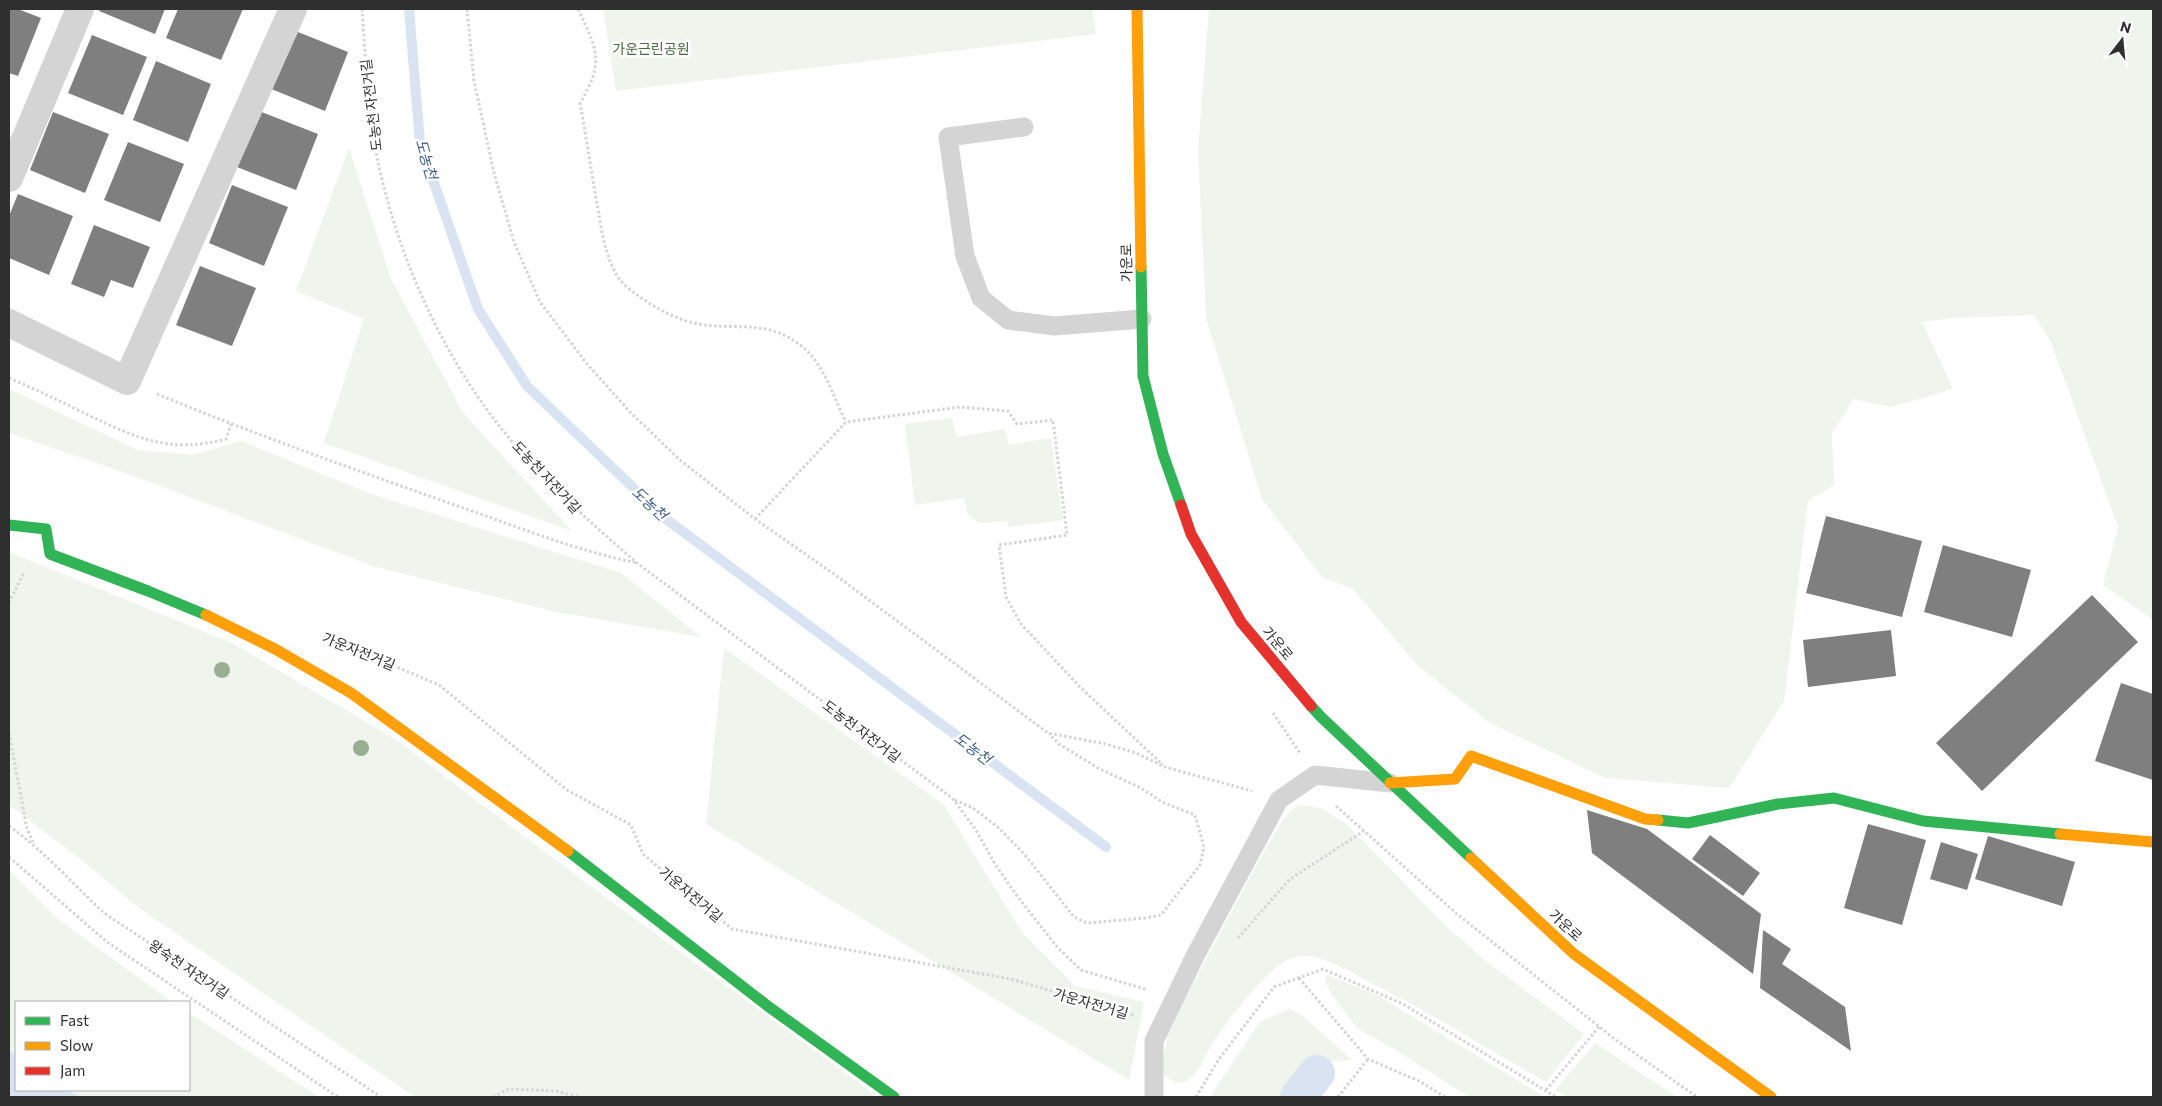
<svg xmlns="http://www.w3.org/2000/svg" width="2162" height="1106" font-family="Commissioner,'Noto Sans KR',sans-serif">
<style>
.green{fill:#eff5ed}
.water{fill:#dae3f2}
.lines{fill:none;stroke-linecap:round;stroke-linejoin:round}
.stream{stroke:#dae3f2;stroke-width:10}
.canal{stroke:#dae3f2;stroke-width:36}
.building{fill:#7f7f7f}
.path{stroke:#d4d4d4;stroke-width:3;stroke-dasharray:2.5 2.5;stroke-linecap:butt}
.lane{stroke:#d4d4d4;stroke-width:19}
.street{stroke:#d4d4d4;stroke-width:28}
.fast{stroke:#30b455;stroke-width:11}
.slow{stroke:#ff9f0a;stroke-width:11}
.jam{stroke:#e5322d;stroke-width:11}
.tree{fill:#9aae94}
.labels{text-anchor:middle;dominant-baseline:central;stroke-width:5;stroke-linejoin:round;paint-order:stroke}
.park-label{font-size:14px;fill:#486b3d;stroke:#fff}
.street-label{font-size:14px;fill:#2f2f2f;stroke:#fff}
.water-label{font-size:15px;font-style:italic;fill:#3e5e91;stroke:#fff}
</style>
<rect width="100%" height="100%" fill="#fff"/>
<g class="green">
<path d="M 603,9 L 1092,9 L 1096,34 L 616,91 Z"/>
<path d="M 1209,9 L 2153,9 L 2153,620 L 2103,585 L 2118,527 L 2051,342 L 2034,315 L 1954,318 L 1922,322 L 1953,389 L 1891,407 L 1854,399 L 1832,433 L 1834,485 L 1808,501 L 1784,701 L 1729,788 L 1605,778 L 1490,723 L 1418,666 L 1353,589 L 1322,577 L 1262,499 L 1206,318 L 1198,148 Z"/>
<path d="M 349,148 L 391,279 L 463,413 L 572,531 L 324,443 L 364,319 L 296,291 Z"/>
<path d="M 9,389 L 138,450 L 193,455 L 241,441 L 371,494 L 621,573 L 701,637 L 557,612 L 373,566 L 117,470 L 9,433 Z"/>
<path d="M 952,418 L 957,437 L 1005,429 L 1009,445 L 1051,438 L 1063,520 L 1008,527 L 1007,521 L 979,523 L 967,513 L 964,498 L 915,505 L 905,424 Z"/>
<path d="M 9,552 L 232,643 L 395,739 L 581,879 L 878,1097 L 415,1097 L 139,908 L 78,857 L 9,805 Z"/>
<path d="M 724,648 L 943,804 L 1023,934 L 1075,986 L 1144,1002 L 1129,1080 L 706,824 Z"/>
<path d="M 1298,805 L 1321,808 L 1345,823 L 1447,927 L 1486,961 L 1584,1034 L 1546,1082 C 1489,1050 1435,1015 1377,986 C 1358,976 1337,963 1315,957 C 1309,955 1295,956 1289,959 C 1265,970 1225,1023 1211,1046 C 1205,1056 1198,1075 1188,1080 C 1178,1086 1168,1079 1161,1072 L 1168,1030 L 1263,853 L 1285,817 Z"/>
<path d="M 9,870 L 58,919 L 172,1002 L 16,1002 L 16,1055 L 9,1051 Z"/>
<path d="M 1327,975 L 1375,994 L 1545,1097 L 1469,1097 L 1391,1047 L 1358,1029 L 1330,992 L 1325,981 Z"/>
<path d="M 1289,1009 L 1303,1016 L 1352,1060 L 1314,1062 L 1288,1097 L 1210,1097 L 1260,1022 Z"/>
<path d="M 189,1013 L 319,1097 L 79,1097 L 68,1090 L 189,1090 Z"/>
<path d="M 1595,1043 L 1677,1097 L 1567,1097 L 1555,1090 Z"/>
</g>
<path class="water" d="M 9,1051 L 16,1055 L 16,1090 L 68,1090 L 79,1097 L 9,1097 Z"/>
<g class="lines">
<g class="stream">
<path d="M 409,9 L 420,143 L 478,309 L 527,386 L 666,519 L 1106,847"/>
<path d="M 1294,1091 L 1302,1097"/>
</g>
<path class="canal" d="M 1298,1097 L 1317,1073"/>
</g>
<g class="building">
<path d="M 9,9 L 18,9 L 41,18 L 18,76 L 9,73 Z"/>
<path d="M 100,9 L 165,9 L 155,34 L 99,11 Z"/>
<path d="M 178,9 L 243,9 L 221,60 L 166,38 Z"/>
<path d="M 293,30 L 348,52 L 325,111 L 269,88 Z"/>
<path d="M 92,35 L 147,57 L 123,115 L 68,93 Z"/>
<path d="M 156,61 L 211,84 L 188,142 L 133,120 Z"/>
<path d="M 259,111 L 318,134 L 296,190 L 237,167 Z"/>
<path d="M 53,112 L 109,134 L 85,193 L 30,170 Z"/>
<path d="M 128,142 L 184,164 L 160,222 L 104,200 Z"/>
<path d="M 232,185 L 288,207 L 264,266 L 209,243 Z"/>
<path d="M 18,194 L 73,216 L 49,275 L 9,258 L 9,216 Z"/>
<path d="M 94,225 L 150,247 L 133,288 L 111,280 L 104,297 L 71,284 Z"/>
<path d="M 200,266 L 256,288 L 232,346 L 176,325 Z"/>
<path d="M 1826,516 L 1922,541 L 1902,617 L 1806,593 Z"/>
<path d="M 1943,545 L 2031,570 L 2012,637 L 1924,612 Z"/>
<path d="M 2092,595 L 2138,642 L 1982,791 L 1936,743 Z"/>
<path d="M 1891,630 L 1896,676 L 1808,687 L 1803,640 Z"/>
<path d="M 2121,683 L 2153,694 L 2153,780 L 2095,761 Z"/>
<path d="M 1587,810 L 1647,829 L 1761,914 L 1753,974 L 1592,853 Z"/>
<path d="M 1868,824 L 1926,840 L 1902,925 L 1844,908 Z"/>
<path d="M 1710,835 L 1760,873 L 1743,896 L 1692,859 Z"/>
<path d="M 1988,836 L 2075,862 L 2062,906 L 1975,879 Z"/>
<path d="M 1941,842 L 1978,854 L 1967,890 L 1930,879 Z"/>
<path d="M 1763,930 L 1791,949 L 1782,964 L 1845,1007 L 1851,1051 L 1760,988 Z"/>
</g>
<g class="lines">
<g class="path">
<path d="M 362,9 C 366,60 367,112 378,162 C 396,245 430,327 478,397 C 521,460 580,514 637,563 L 952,798 L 976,830 L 995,864 L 1017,896 L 1058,948 L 1081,970 L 1148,990"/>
<path d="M 467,9 L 474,81 L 494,173 L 514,242 L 540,302 L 587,364 L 630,412 L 680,460 L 755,519 L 834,574 L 1048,733 L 1106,744 L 1136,753 L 1165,767 L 1252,791"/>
<path d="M 578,9 C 597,50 605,61 580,103 C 586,136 591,170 597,204 C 601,226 604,250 614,270 C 619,282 632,292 643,299 C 662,312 682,322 705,325 C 740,329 770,321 800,345 C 824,363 833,396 846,422"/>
<path d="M 9,378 C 35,389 60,401 86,414 C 136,438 169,454 226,439 L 231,424"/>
<path d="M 157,394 C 254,434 353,469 452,504 C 513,525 573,550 637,563"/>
<path d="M 755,519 L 846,422 L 960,407 L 1008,411 L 1017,424 L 1053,420 L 1067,535 L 999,545 L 1006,597 L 1021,624 L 1081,688 L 1163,765"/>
<path d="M 9,603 L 24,572"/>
<path d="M 324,636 L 439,685 L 567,790 L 631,825 L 643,854 L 732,929 L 1011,979 L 1136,1016"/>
<path d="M 1273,713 L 1300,753"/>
<path d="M 9,733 L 27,829 L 33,842"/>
<path d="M 955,800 L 973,808 L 999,828 L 1025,855 L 1074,917 L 1087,923 L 1145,918 L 1161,915 L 1200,865 L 1204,847 L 1195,815 L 1162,802 L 1141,788 L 1098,768 L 1059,744 L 1049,734"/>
<path d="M 1336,806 L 1457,914 L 1616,1040 L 1697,1097"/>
<path d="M 9,826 C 44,851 73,884 104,913 L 381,1097"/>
<path d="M 9,857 L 107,942 L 338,1097"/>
<path d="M 1238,938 L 1290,879 L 1364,831"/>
<path d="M 1299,978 L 1368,1059 L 1419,1081 L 1445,1097"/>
<path d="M 1546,1090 L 1599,1027"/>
<path d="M 493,1097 L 509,1089 L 556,1091 L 579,1097"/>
<path d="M 1196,1097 L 1219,1059 L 1274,987 L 1323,969 L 1403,1004 L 1556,1097"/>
<path d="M 1338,1097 L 1368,1059"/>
</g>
<g class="lane">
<path d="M 1024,127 L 948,137 L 965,256 L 981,298 L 1008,320 L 1054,326 L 1142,319"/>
<path d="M 1154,1097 L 1154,1041 L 1196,954 L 1279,800 L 1315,775 L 1390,783"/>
</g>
<g class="street">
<path d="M 9,178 L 80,9"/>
<path d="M 9,323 L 127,381 L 293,9"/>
</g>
<g class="fast">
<path d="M 1141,267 L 1143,376 L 1163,454 L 1181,505"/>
<path d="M 9,525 L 46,529 L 50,554 L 148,591 L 206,615"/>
<path d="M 1311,706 L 1321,717 L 1471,858"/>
<path d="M 1658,820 L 1688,823 L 1778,804 L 1834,798 L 1923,821 L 2060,834"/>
<path d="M 568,851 L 769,1007 L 894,1097"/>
</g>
<g class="slow">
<path d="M 1137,9 L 1141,267"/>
<path d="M 206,615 L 275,649 L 351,693 L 568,851"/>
<path d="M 1390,783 L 1455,779 L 1471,756 L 1645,819 L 1658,820"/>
<path d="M 2060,834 L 2153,842"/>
<path d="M 1471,858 L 1574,954 L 1771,1097"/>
</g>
<path class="jam" d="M 1181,505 L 1191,534 L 1241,622 L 1311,706"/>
</g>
<g class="tree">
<circle cx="222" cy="670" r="8"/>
<circle cx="361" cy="748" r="8"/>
</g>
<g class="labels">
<g class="park-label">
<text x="651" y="48">가운근린공원</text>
</g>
<g class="street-label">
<text transform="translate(371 105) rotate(-97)">도농천 자전거길</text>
<text transform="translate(1126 263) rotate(-91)">가운로</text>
<text transform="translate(547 477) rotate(47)">도농천 자전거길</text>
<text transform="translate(1278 643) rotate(50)">가운로</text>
<text transform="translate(359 651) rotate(22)">가운자전거길</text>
<text transform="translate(862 731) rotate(37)">도농천 자전거길</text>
<text transform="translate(691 894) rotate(40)">가운자전거길</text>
<text transform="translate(1566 925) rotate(43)">가운로</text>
<text transform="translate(189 969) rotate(34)">왕숙천 자전거길</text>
<text transform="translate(1091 1003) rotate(16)">가운자전거길</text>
</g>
<g class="water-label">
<text transform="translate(427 159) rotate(74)">도농천</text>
<text transform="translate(650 503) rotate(43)">도농천</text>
<text transform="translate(973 748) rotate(37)">도농천</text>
</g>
</g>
<rect width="2162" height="1106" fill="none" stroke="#2f2f2f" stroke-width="20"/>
<rect x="15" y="1001" width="175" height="90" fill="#ffffff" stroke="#acacac"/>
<rect x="25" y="1017" width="25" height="8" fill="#30b455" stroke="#acacac"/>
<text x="60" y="1026" font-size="15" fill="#2f2f2f">Fast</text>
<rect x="25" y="1042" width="25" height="8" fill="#ff9f0a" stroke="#acacac"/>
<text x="60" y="1051" font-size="15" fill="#2f2f2f">Slow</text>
<rect x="25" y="1067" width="25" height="8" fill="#e5322d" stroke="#acacac"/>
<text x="60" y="1076" font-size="15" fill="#2f2f2f">Jam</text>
<g transform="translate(2122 40) rotate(16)" stroke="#ffffff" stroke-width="4" paint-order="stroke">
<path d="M0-4L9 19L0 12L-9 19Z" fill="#2f2f2f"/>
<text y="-8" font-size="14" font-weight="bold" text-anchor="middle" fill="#2f2f2f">N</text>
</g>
</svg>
